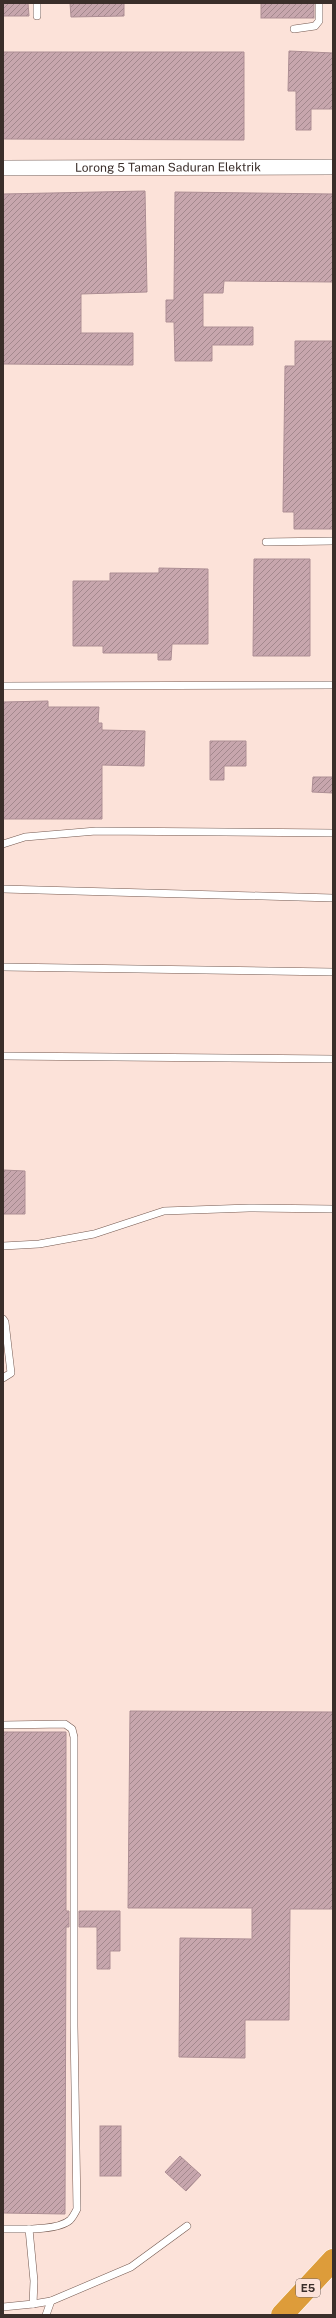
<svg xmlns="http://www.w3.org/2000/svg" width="336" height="2318" font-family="'Public Sans',sans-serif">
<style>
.building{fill:url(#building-hatch);stroke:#ad8e94}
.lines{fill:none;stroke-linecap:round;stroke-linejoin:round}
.service-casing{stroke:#745950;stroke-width:8}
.minor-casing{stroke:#745950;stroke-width:16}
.motorway-casing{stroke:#fff;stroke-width:23}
.service{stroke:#fff;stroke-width:7}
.minor{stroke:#fff;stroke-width:15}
.motorway{stroke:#dd9c3a;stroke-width:22}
.labels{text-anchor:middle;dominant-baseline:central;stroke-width:3.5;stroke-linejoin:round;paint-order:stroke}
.shield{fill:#fce2d9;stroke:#74645e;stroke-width:1}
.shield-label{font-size:11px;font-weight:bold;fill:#3a2e2a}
.street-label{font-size:12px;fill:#3a2e2a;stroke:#fce2d9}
</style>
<defs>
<pattern id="building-hatch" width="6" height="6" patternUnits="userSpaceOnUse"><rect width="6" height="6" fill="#c7a6ad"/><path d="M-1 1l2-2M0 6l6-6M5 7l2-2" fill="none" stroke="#a3888d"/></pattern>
</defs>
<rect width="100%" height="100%" fill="#fce2d9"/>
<g class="building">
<path d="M 3,3 L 28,3 L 29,16 L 3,16 Z"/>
<path d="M 70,3 L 124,3 L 124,16 L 71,17 Z"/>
<rect x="261" y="3" width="53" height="15"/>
<path d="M 289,51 L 333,53 L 333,109 L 311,109 L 311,130 L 296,130 L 296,91 L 288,91 Z"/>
<path d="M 3,52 L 244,52 L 244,140 L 3,139 Z"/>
<path d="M 145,191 L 147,292 L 81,294 L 81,333 L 133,333 L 133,365 L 3,364 L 3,194 Z"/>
<path d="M 175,192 L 333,194 L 333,282 L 224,281 L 223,293 L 203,293 L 203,327 L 253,327 L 253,345 L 212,345 L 212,361 L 175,361 L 174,322 L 166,322 L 166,300 L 174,300 Z"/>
<path d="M 295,341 L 333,341 L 333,529 L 294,529 L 294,512 L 283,512 L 285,366 L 295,366 Z"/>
<path d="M 254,559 L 310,559 L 310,656 L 253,656 Z"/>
<path d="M 159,568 L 208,569 L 208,644 L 172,644 L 171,660 L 158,660 L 158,653 L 103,653 L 103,646 L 73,646 L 73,581 L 110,581 L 110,573 L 159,573 Z"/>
<path d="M 48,701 L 48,707 L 99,707 L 98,723 L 102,723 L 102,730 L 145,731 L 144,766 L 102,765 L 102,819 L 3,819 L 3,702 Z"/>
<path d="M 210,741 L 246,741 L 246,766 L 224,766 L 224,780 L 210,780 Z"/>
<path d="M 313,777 L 333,777 L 333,793 L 312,792 Z"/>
<path d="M 3,1170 L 25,1171 L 25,1214 L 3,1214 Z"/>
<path d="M 130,1711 L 333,1712 L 333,1909 L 290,1909 L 289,2020 L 245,2020 L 245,2058 L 179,2057 L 180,1938 L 252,1939 L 252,1908 L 128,1908 Z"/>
<path d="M 3,1732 L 66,1732 L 66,1911 L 69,1911 L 69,1927 L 66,1927 L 65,2214 L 3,2213 Z"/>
<path d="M 79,1911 L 120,1911 L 120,1951 L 110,1951 L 110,1969 L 97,1969 L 97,1927 L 79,1927 Z"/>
<rect x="100" y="2126" width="21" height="50"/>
<path d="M 180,2156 L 201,2175 L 186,2191 L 165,2172 Z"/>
</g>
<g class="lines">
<defs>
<g id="service">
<path d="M 37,3 L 37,16"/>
<path d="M 294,29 L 315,26 L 319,21 L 319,3"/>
<path d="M 266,542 L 333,541"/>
<path d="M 3,686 L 333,685"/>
<path d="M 3,844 L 25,837 L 96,831 L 333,833"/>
<path d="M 3,889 L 333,898"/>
<path d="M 3,967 L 333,972"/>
<path d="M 3,1056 L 333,1059"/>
<path d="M 3,1246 L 39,1244 L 94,1234 L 164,1211 L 249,1208 L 333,1209"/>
<path d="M 3,1319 L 5,1322 L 11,1373 L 3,1378"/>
<path d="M 3,1725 L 65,1724 L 72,1729 L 74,1737 L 74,2026 L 77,2209 C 75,2213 73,2217 70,2220 C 58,2231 20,2229 3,2229"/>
<path d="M 33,2304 L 51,2301 L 131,2267 L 187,2226"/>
<path d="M 3,2307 L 33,2304 L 34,2281 L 29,2229"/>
<path d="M 46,2315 L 51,2301"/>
</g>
<g id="minor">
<path id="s1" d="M 3,168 L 333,167"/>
</g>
<path id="motorway" d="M 282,2315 L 333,2260"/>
</defs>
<use href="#service" class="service-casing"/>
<use href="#minor" class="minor-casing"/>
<use href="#motorway" class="motorway-casing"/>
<use href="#service" class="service"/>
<use href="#minor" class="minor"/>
<use href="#motorway" class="motorway"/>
</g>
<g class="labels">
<rect class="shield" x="296" y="2279" width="24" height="18" rx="3"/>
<g class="shield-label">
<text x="308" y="2288">E5</text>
</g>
<g class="street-label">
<text stroke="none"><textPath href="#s1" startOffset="165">Lorong 5 Taman Saduran Elektrik</textPath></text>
</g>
</g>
<rect width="336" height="2318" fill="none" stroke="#3a2e2a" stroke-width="8"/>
</svg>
